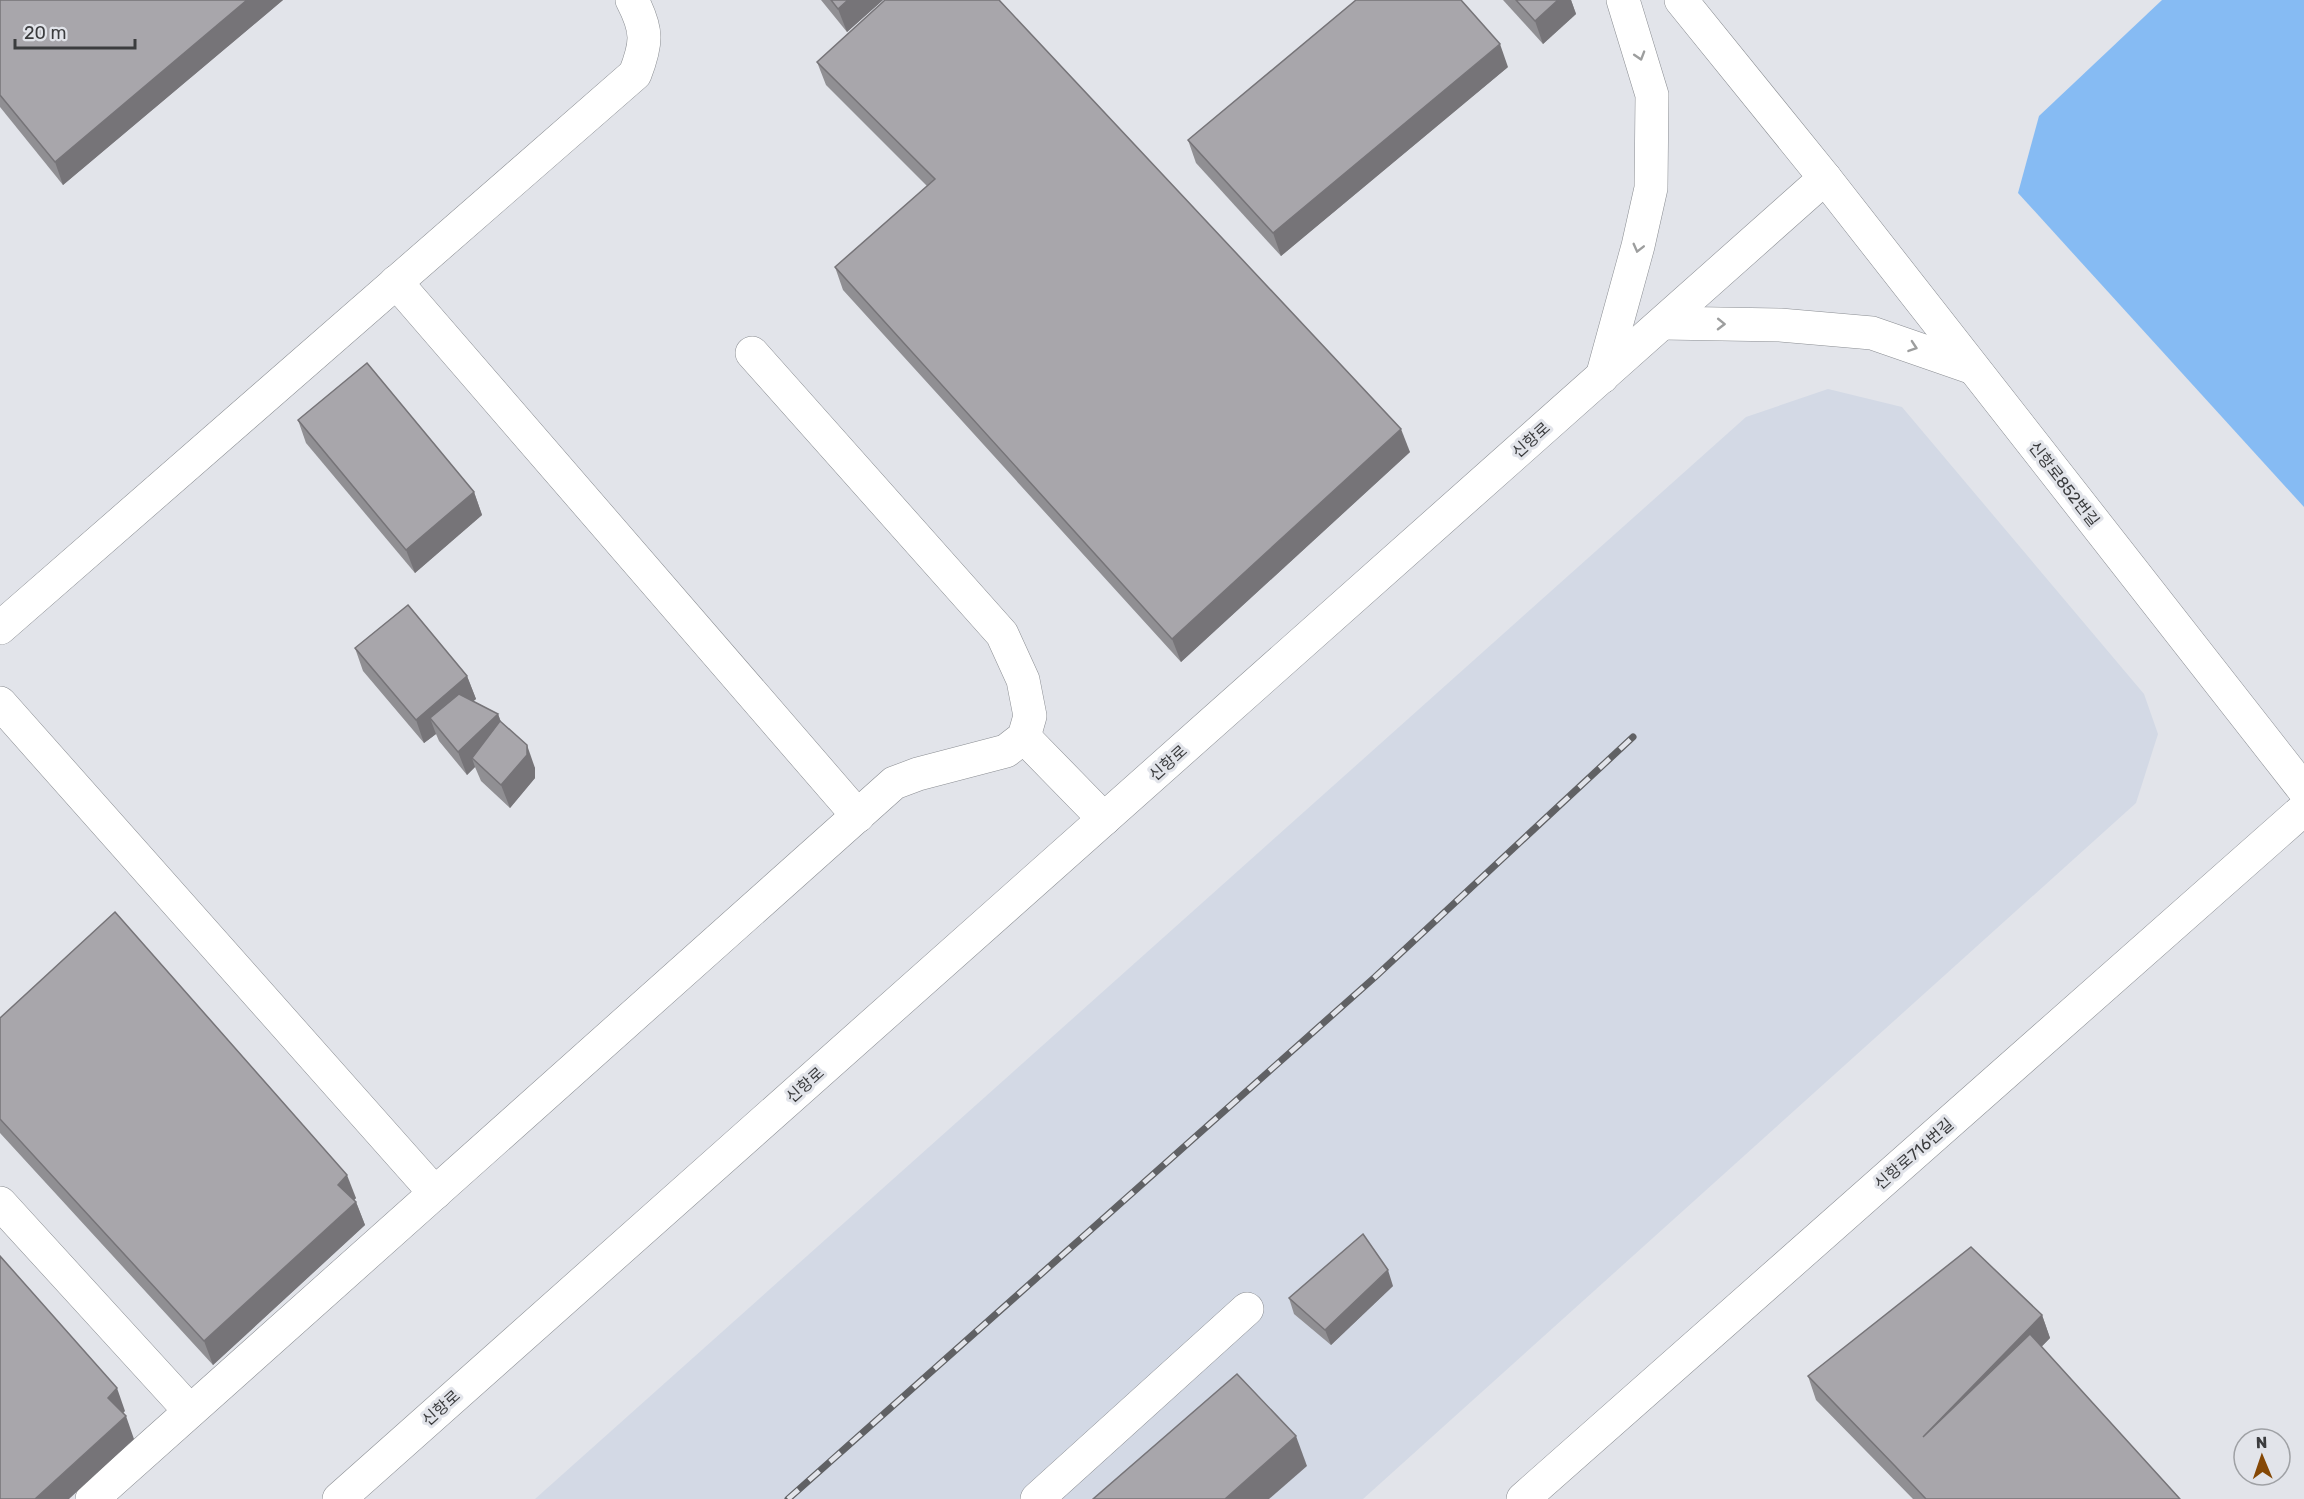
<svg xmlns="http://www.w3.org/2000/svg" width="2304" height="1499" font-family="Rubik,'Noto Sans KR',sans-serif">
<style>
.built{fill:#d3d9e5}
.water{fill:#86bbf3}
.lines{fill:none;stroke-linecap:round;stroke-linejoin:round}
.minor-casing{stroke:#8a8d92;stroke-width:34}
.minor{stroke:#fff;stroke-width:33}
.rail-casing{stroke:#606164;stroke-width:7}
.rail{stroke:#e2e4ea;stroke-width:4.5;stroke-dasharray:14;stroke-linecap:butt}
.wall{fill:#908f93}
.shaded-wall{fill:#767478}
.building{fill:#a8a6ab;stroke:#767478;stroke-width:1.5}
.oneway{stroke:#9d9e9e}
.labels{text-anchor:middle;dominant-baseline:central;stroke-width:6;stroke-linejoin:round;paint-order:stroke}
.street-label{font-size:16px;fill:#3b3c3e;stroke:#e2e4ea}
</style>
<rect width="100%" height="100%" fill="#e2e4ea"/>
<path class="built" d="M 1828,389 L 1902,407 L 2144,694 L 2158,734 L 2136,803 L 1363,1499 L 535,1499 L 1746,417 Z"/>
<path class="water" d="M 2162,0 L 2304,0 L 2304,507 L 2018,193 L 2039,116 Z"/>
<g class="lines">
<defs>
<g id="minor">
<path d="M 1825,178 L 2304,790"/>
<path d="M 396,282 L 858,816"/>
<path d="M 1663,323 L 1780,325 L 1872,333 L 1973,368"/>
<path d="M 1602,377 L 1638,246 L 1651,188 L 1652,95 L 1623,0"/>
<path d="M 0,628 L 635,74 C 647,43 648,31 632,0"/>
<path d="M 0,703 L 435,1193"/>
<path d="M 1024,737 L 1104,819"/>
<path d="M 0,1203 L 190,1411"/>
<path d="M 92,1499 L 894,783 L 918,774 L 1006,751 L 1024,737 L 1030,716 L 1023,680 L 1002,634 L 752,353"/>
<path d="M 339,1499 L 1825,178 L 1681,0"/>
<path d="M 1037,1499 L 1247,1309"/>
<path d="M 1523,1499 L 2304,809"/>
</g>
</defs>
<use href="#minor" class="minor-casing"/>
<use href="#minor" class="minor"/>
<defs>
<path id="rail" d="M 788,1499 L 1375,977 L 1633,737"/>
</defs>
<use href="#rail" class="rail-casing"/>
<use href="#rail" class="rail"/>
</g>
<g class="wall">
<path d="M 0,0 L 283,0 L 63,185 L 0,107 Z"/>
<path d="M 821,0 L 883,0 L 847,32 Z"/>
<path d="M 1503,0 L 1571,0 L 1576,14 L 1543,44 Z"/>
<path d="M 817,62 L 1410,452 L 1181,662 L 843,290 L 835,267 L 927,186 L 826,85 Z"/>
<path d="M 1508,67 L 1281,256 L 1196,163 L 1188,140 Z"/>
<path d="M 298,420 L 474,492 L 482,515 L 415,573 L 306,443 Z"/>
<path d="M 355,648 L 467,676 L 476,699 L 473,701 L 498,714 L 501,722 L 535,768 L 535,778 L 510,808 L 481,781 L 475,767 L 467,775 L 439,741 L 436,734 L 424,743 L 363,671 Z"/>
<path d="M 0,1018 L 356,1198 L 354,1200 L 356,1202 L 365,1225 L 213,1365 L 0,1133 Z"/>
<path d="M 1393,1286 L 1331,1345 L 1294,1314 L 1289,1298 Z"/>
<path d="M 2042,1315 L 2050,1338 L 2041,1347 L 2180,1499 L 1913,1499 L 1816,1400 L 1808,1376 Z"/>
</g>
<g class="shaded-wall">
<path d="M 247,0 L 283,0 L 63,185 L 55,162 Z"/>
<path d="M 848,0 L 883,0 L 847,32 L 838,9 Z"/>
<path d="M 1558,0 L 1571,0 L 1576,14 L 1543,44 L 1535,21 Z"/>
<path d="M 1500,44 L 1508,67 L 1281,256 L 1273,233 Z"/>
<path d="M 1401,429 L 1410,452 L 1181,662 L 1172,639 Z"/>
<path d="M 474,492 L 482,515 L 415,573 L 406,550 Z"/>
<path d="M 467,676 L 476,699 L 440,730 L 430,718 L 436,734 L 424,743 L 416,720 Z"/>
<path d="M 498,714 L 506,737 L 472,758 L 475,767 L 467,775 L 458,752 Z"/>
<path d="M 527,745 L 535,768 L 535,778 L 510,808 L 501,785 Z"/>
<path d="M 347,1175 L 356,1198 L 347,1208 L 338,1185 Z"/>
<path d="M 356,1202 L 365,1225 L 213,1365 L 204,1341 Z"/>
<path d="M 1388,1270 L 1393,1286 L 1331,1345 L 1325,1330 Z"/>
<path d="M 2042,1315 L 2050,1338 L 1931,1460 L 1923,1437 Z"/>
<path d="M 117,1388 L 125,1411 L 116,1421 L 108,1398 Z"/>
<path d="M 126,1416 L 134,1439 L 69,1499 L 35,1499 Z"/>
<path d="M 1296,1436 L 1307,1466 L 1269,1499 L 1225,1499 Z"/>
</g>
<g class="building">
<path d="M 0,0 L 247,0 L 55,162 L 0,95 Z"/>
<path d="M 831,0 L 848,0 L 838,9 Z"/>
<path d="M 885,0 L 999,0 L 1401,429 L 1172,639 L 835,267 L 935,179 L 817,62 Z"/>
<path d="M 1356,0 L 1461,0 L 1500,44 L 1273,233 L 1188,140 Z"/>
<path d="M 1516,0 L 1558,0 L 1535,21 Z"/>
<path d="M 367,363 L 474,492 L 406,550 L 298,420 Z"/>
<path d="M 408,605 L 467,676 L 416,720 L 355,648 Z"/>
<path d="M 459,694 L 498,714 L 458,752 L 430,718 Z"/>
<path d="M 500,721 L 527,745 L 527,755 L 501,785 L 472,758 Z"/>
<path d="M 115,912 L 347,1175 L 338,1185 L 356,1202 L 204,1341 L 0,1119 L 0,1018 Z"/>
<path d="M 1363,1234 L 1388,1270 L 1325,1330 L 1289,1298 Z"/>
<path d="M 1971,1247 L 2042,1315 L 1923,1437 L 2030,1334 L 2180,1499 L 1926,1499 L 1895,1466 L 1808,1376 Z"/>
<path d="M 0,1256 L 117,1388 L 108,1398 L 126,1416 L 35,1499 L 0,1499 Z"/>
<path d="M 1237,1374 L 1296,1436 L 1225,1499 L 1093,1499 Z"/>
</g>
<defs><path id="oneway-chevron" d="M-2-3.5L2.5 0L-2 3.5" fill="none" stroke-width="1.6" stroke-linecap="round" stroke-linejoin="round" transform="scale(1.5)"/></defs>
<g class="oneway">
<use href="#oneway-chevron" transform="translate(1640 56) rotate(73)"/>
<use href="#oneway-chevron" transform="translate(1638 248) rotate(104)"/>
<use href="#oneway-chevron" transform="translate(1721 324) rotate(1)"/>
<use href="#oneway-chevron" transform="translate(1913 347) rotate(19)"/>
</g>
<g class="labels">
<g class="street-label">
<text transform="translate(1531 440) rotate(-42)">신항로</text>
<text transform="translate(2064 484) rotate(52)">신항로852번길</text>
<text transform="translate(1168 763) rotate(-42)">신항로</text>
<text transform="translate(805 1085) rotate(-42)">신항로</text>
<text transform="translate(1914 1154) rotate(-41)">신항로716번길</text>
<text transform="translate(441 1408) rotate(-42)">신항로</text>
</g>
</g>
<g transform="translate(2262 1457) rotate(358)"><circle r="28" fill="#e2e4ea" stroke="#9fa1a5" stroke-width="1.5"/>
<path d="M0-4.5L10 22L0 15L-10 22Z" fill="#854806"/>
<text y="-9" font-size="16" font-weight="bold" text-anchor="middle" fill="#3b3c3e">N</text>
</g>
<path d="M15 39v9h120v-9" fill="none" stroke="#3b3c3e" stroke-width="3"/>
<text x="24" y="39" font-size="18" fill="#3b3c3e" stroke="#e2e4ea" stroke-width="4.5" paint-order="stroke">20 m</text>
</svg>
